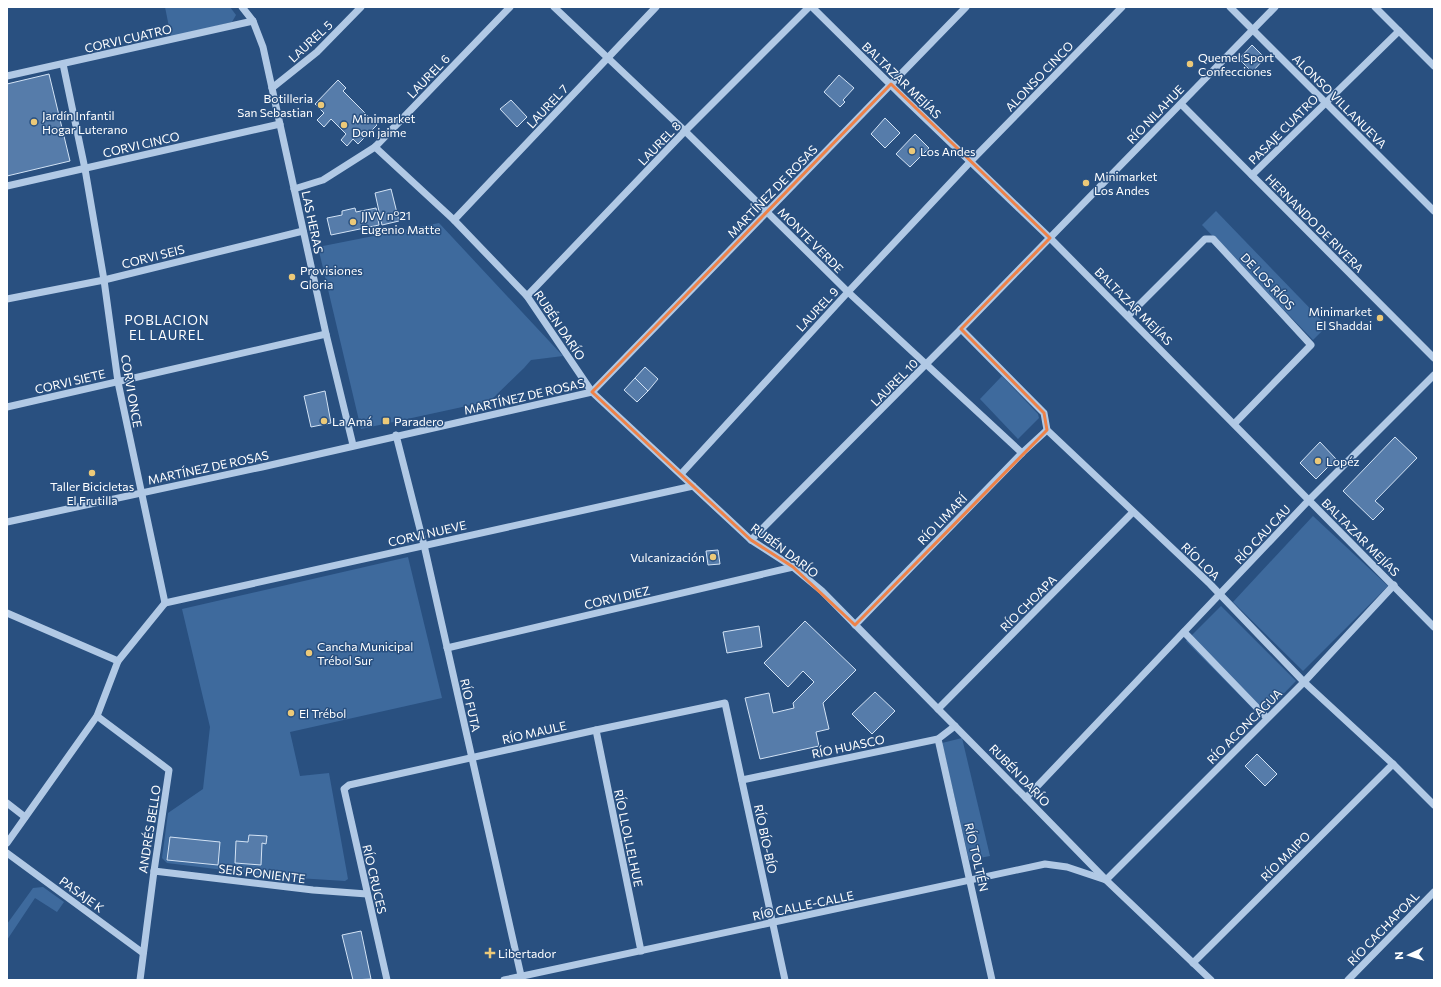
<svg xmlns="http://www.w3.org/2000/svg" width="1441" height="987" font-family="Commissioner,sans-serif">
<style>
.green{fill:#3e6a9d}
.building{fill:#567caa;stroke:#d3e3f5}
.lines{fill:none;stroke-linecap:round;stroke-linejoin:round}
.minor{stroke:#b1c9e5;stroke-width:7}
.marked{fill:none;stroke:#ee8249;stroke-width:3;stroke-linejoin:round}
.poi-dot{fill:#ecc978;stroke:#295080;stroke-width:1.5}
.labels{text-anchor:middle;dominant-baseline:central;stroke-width:3;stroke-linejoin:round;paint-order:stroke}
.street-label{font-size:12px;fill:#fff;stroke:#295080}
.poi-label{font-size:12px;fill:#fff;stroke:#295080;text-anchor:start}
.neighbourhood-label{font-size:13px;letter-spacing:1px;fill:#fff;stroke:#295080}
</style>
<rect width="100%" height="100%" fill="#295080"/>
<g class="green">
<path d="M 165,7 L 230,7 L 236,15 L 232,22 L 171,37 Z"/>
<path d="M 1216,211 L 1327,326 L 1313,340 L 1202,225 Z"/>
<path d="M 439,223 L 563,356 L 531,360 L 524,368 L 490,401 L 361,429 L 318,247 Z"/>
<path d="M 1002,376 L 1038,414 L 1039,418 L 1018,439 L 980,399 Z"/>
<path d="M 1313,516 L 1388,586 L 1303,671 L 1233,602 Z"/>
<path d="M 408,557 L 442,698 L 290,732 L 300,776 L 329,773 L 348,879 L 345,881 L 281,877 L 167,863 L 162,858 L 168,813 L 203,789 L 210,727 L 182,609 Z"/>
<path d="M 1221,606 L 1296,681 L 1261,717 L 1186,641 Z"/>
<path d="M 962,738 L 990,856 L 969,860 L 942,743 Z"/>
<path d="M 43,887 L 64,902 L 57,912 L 35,898 L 7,940 L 7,924 L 33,888 Z"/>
</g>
<g class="building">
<path d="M 1252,45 L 1265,58 L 1252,72 L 1239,59 Z"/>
<path d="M 49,74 L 70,161 L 7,176 L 7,84 Z"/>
<path d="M 839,75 L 854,88 L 843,100 L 845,102 L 840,107 L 824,92 Z"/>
<path d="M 338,80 L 346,88 L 343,91 L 377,125 L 358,144 L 353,139 L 347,146 L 341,140 L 346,134 L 331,119 L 324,127 L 317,120 L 324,113 L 315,104 Z"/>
<path d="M 511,100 L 527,117 L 517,127 L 500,109 Z"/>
<path d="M 885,118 L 900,133 L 885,148 L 871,134 Z"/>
<path d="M 915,134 L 929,148 L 910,167 L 896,154 Z"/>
<path d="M 391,189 L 399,221 L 382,225 L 375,193 Z"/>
<path d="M 355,208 L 356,212 L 376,208 L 379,225 L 331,235 L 327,218 L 342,215 L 342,211 Z"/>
<path d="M 645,367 L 658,379 L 648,391 L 635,378 Z"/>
<path d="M 635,378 L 648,391 L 637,402 L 624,390 Z"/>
<path d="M 325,391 L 331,423 L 311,427 L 304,396 Z"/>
<path d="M 1395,437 L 1417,458 L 1375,501 L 1384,509 L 1373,520 L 1343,491 Z"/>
<path d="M 1320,442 L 1336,459 L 1316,479 L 1300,463 Z"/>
<path d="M 718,550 L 720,564 L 708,565 L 706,551 Z"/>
<path d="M 805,621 L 856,670 L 823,703 L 829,729 L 816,732 L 819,746 L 760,759 L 745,698 L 769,693 L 773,713 L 794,708 L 793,703 L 814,682 L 803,671 L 788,687 L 764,663 Z"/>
<path d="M 759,626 L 762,647 L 727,653 L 723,632 Z"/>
<path d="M 875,692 L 895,711 L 872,734 L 852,714 Z"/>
<path d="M 1257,754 L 1277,774 L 1265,786 L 1245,766 Z"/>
<path d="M 249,835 L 267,836 L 266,844 L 262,843 L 261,865 L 235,863 L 236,841 L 248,842 Z"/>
<path d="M 170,837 L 220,842 L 218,865 L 167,860 Z"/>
<path d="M 361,931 L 371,979 L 353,980 L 342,935 Z"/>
</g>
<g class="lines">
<g class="minor">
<path d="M 242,7 L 253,21 L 263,47 L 326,334 L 353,445"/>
<path d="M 554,7 L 685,131 L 848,292 L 1022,453"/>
<path d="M 812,7 L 905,99 L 1050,238 L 1434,627"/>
<path d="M 1230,7 L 1434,211"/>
<path d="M 1375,7 L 1434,66"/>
<path d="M 63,64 L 85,169 L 104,280 L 118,382 L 165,603"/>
<path d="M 7,76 L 253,21"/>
<path d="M 272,88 L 317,52 L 361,7"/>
<path d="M 1181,104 L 1434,358"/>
<path d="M 375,147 L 454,220 L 527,296 L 592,392 L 751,540 L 793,567 L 822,591 L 938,709 L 1026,798 L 1106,880 L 1211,980"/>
<path d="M 1252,175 L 1399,31"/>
<path d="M 7,186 L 280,124"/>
<path d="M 294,189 L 323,180 L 375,147 L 510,7"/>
<path d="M 454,220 L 656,7"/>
<path d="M 527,296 L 685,131 L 809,7"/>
<path d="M 7,299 L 104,280 L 303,231"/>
<path d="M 1128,316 L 1205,239 L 1213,239 L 1311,345 L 1235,423"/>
<path d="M 961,329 L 1044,413 L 1047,430 L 1210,584 L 1304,682 L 1393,764 L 1434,805"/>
<path d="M 7,407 L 326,334"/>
<path d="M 396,435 L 424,545 L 522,980"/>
<path d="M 681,474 L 848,292 L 971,161 L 1122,7"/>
<path d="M 7,522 L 262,467 L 592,392 L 966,7"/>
<path d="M 751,540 L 961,329 L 1275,7"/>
<path d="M 165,603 L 693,486"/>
<path d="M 7,613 L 118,661"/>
<path d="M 855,625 L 1022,453 L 1047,430"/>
<path d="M 1184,632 L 1267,718"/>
<path d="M 447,648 L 793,567"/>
<path d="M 938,709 L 1133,512"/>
<path d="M 97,716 L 169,770 L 154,871 L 140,980"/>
<path d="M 596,730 L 641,951"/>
<path d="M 938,739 L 992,980"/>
<path d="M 742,780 L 938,739 L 955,726"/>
<path d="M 1026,798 L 1309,500 L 1434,375"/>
<path d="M 7,803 L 25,817"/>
<path d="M 7,843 L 97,716 L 118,661 L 165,603"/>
<path d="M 7,853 L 143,953"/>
<path d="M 154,871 L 313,890 L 367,894"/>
<path d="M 1193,963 L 1393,764"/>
<path d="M 387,980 L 344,789 L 349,785 L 596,730 L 725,703 L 785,980"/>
<path d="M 504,980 L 1045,864 L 1067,867 L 1106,880 L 1304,682 L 1394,585"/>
<path d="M 1348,980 L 1434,892"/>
</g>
</g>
<path class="marked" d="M 891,84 L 1050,238 L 961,329 L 1044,413 L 1047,430 L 855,625 L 793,567 L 751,540 L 592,392 Z"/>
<g class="poi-dot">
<circle cx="1190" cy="64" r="4"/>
<circle cx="321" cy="105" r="4"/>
<circle cx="34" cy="122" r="4"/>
<circle cx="344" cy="125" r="4"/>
<circle cx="912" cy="151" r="4"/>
<circle cx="1086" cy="183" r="4"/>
<circle cx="353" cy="222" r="4"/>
<circle cx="292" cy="277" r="4"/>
<circle cx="1380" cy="318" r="4"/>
<circle cx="324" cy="421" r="4"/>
<rect x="382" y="417" width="8" height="8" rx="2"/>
<circle cx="1318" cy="461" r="4"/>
<circle cx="92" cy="473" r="4"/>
<circle cx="713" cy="557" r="4"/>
<circle cx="309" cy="653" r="4"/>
<circle cx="291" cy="713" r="4"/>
<path d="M488 947h4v4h4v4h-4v4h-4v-4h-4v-4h4z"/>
</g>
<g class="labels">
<g class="street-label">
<text transform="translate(128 38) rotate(-13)">CORVI CUATRO</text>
<text transform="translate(310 41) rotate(-43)">LAUREL 5</text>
<text transform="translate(428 76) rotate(-46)">LAUREL 6</text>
<text transform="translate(1039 76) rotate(-46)">ALONSO CINCO</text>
<text transform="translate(902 80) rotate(44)">BALTAZAR MEJÍAS</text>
<text transform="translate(1340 101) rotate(45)">ALONSO VILLANUEVA</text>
<text transform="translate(547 106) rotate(-47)">LAUREL 7</text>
<text transform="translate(1155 114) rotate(-46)">RÍO NILAHUE</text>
<text transform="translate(1283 129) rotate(-45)">PASAJE CUATRO</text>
<text transform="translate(659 143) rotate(-46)">LAUREL 8</text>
<text transform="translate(141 144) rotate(-13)">CORVI CINCO</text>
<text transform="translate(772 191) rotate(-46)">MARTÍNEZ DE ROSAS</text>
<text transform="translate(313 222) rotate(78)">LAS HERAS</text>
<text transform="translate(1315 223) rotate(45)">HERNANDO DE RIVERA</text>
<text transform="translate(811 240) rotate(45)">MONTE VERDE</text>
<text transform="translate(153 256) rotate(-14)">CORVI SEIS</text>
<text transform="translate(1268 281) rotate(47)">DE LOS RÍOS</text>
<text transform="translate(1134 306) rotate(45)">BALTAZAR MEJÍAS</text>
<text transform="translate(817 309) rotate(-47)">LAUREL 9</text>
<text transform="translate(560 325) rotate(56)">RUBÉN DARÍO</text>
<text transform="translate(70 381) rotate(-13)">CORVI SIETE</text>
<text transform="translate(894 382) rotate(-45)">LAUREL 10</text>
<text transform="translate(132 391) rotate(80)">CORVI ONCE</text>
<text transform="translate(524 396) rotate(-13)">MARTÍNEZ DE ROSAS</text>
<text transform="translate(208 467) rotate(-12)">MARTÍNEZ DE ROSAS</text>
<text transform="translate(942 519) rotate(-46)">RÍO LIMARÍ</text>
<text transform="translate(427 533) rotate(-13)">CORVI NUEVE</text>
<text transform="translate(1262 534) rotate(-47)">RÍO CAU CAU</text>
<text transform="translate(1361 537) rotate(45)">BALTAZAR MEJÍAS</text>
<text transform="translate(785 550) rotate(37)">RUBÉN DARÍO</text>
<text transform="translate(1201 561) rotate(44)">RÍO LOA</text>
<text transform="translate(617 597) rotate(-13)">CORVI DIEZ</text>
<text transform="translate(1028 603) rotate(-45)">RÍO CHOAPA</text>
<text transform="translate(471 705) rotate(77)">RÍO FUTA</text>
<text transform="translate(1244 726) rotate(-45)">RÍO ACONCAGUA</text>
<text transform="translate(534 732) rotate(-13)">RÍO MAULE</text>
<text transform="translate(848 746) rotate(-12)">RÍO HUASCO</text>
<text transform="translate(1020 775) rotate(46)">RUBÉN DARÍO</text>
<text transform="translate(149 829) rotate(-81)">ANDRÉS BELLO</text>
<text transform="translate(629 838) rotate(78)">RÍO LLOLLELHUE</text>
<text transform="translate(766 839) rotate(78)">RÍO BÍO-BÍO</text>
<text transform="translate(1285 856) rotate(-45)">RÍO MAIPO</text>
<text transform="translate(977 857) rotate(77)">RÍO TOLTÉN</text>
<text transform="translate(262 873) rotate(7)">SEIS PONIENTE</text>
<text transform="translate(375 879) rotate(77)">RÍO CRUCES</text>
<text transform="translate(82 894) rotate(36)">PASAJE K</text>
<text transform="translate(803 905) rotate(-12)">RÍO CALLE-CALLE</text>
<text transform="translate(1383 928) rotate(-46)">RÍO CACHAPOAL</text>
</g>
<g class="poi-label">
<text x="1198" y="57">Quemel Sport<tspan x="1198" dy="14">Confecciones</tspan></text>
<text x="313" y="98" text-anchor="end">Botilleria<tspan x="313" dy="14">San Sebastian</tspan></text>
<text x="42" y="115">Jardín Infantil<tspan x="42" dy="14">Hogar Luterano</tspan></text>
<text x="352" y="118">Minimarket<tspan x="352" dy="14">Don jaime</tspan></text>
<text x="920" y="151">Los Andes</text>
<text x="1094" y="176">Minimarket<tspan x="1094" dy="14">Los Andes</tspan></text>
<text x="361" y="215">JJVV n°21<tspan x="361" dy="14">Eugenio Matte</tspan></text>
<text x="300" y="270">Provisiones<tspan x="300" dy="14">Gloria</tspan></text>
<text x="1372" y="311" text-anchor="end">Minimarket<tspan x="1372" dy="14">El Shaddai</tspan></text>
<text x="332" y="421">La Amá</text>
<text x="394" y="421">Paradero</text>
<text x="1326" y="461">Lopéz</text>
<text x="92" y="486" text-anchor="middle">Taller Bicicletas<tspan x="92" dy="14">El Frutilla</tspan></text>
<text x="705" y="557" text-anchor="end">Vulcanización</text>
<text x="317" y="646">Cancha Municipal<tspan x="317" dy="14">Trébol Sur</tspan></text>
<text x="299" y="713">El Trébol</text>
<text x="498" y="953">Libertador</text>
</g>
<g class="neighbourhood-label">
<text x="167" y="320">POBLACION<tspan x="167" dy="15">EL LAUREL</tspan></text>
</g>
</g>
<rect width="1441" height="987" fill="none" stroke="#ffffff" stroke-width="16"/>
<g transform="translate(1409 955) rotate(266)" stroke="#295080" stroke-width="3" paint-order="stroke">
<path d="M0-3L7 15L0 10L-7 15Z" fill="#ffffff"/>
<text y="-6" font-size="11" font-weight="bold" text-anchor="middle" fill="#ffffff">N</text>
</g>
</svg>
